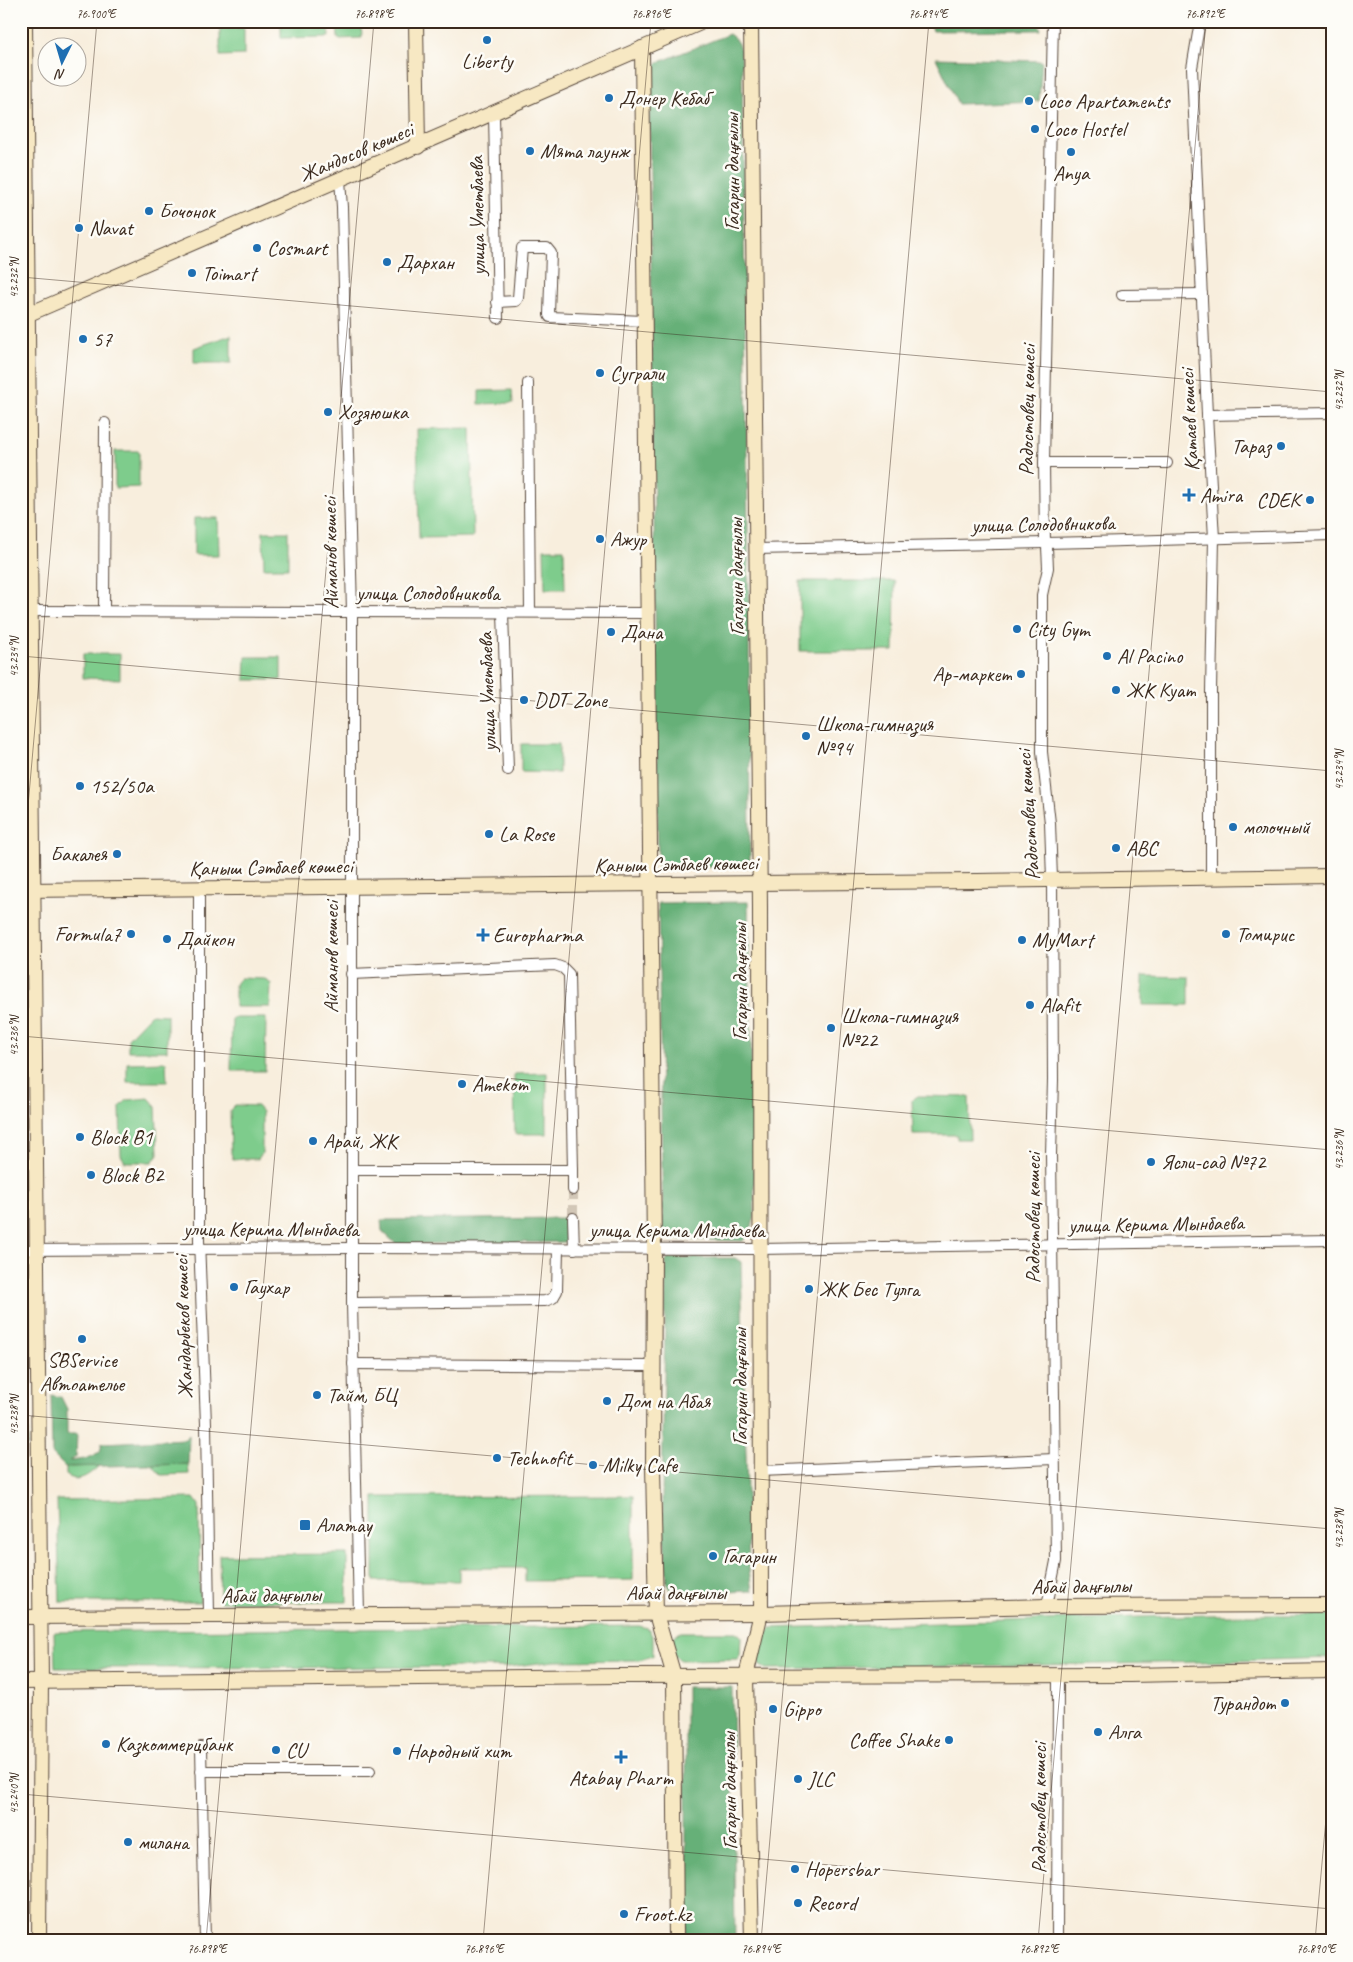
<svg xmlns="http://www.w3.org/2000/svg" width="1353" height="1962" font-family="Caveat,sans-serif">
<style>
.green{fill:#7ecc8c;stroke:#5c7b55}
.forest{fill:#66b078;stroke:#506d4b}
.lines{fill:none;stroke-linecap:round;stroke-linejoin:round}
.street-tunnel{stroke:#d2c7b7;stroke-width:10;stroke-dasharray:10 5;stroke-linecap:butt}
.street-casing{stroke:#57473b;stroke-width:12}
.secondary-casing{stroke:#57473b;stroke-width:16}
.street{stroke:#fff;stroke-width:10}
.secondary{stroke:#f7e8c3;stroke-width:14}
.ticks{fill:none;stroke:#3b2a1e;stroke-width:1;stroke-opacity:0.45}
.poi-dot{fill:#1f6fb2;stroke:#fdfcf7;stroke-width:2}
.labels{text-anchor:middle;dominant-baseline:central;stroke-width:5;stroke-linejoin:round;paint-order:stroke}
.poi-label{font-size:21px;fill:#3b2a1e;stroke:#fdfcf7;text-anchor:start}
.street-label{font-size:21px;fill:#3b2a1e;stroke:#fdfcf7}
.neatline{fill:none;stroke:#3b2a1e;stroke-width:2}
.ticks-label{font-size:12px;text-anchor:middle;fill:#3b2a1e}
</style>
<rect width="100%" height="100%" fill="#fdfcf7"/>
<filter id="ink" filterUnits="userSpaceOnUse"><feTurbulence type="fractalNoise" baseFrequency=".02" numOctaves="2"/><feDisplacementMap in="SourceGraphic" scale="10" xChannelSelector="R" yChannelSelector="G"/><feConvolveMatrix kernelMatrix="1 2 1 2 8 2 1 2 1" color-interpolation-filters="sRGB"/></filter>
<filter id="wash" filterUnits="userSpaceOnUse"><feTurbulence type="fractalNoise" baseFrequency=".0096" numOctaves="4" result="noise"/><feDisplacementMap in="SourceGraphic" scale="20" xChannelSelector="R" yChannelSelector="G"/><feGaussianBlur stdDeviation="1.12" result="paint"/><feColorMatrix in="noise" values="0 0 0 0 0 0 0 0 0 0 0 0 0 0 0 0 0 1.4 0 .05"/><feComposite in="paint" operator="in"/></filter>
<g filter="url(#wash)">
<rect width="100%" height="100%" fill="#f8eedd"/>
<g class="green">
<path d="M 281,21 L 328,21 L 329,37 L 281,38 Z"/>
<path d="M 337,21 L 361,21 L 362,38 L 338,39 Z"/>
<path d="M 220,28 L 244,28 L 244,55 L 220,56 Z"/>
<path d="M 231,335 L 231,363 L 194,363 L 194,348 Z"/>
<path d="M 512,390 L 513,403 L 479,404 L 479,391 Z"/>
<path d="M 471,428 L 473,537 L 419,538 L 417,429 Z"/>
<path d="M 115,451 L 139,451 L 139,487 L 115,488 Z"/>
<path d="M 194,518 L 218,518 L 219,555 L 194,555 Z"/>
<path d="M 263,532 L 288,532 L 288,568 L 264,568 Z"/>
<path d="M 544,549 L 564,549 L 565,589 L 545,589 Z"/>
<path d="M 800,581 L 895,581 L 894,651 L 800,651 Z"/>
<path d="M 83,654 L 120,654 L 120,679 L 83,678 Z"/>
<path d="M 246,657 L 281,657 L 281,680 L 245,680 Z"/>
<path d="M 521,744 L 559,744 L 559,773 L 521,772 Z"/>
<path d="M 1143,976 L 1189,977 L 1189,1005 L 1143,1005 Z"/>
<path d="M 240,978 L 265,979 L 271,984 L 270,1007 L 235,1007 L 235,984 Z"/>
<path d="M 151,1014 L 167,1015 L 167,1051 L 128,1051 L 128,1038 Z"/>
<path d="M 232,1018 L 266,1018 L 265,1071 L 231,1071 Z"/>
<path d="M 166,1062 L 167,1082 L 127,1082 L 127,1063 Z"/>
<path d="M 547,1073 L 547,1134 L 515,1134 L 514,1074 Z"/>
<path d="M 918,1096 L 969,1097 L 970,1139 L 957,1139 L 957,1135 L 913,1135 L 912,1100 Z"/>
<path d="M 149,1098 L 156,1106 L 158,1154 L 152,1162 L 125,1162 L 121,1155 L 120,1107 L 127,1100 Z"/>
<path d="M 235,1105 L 257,1106 L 262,1112 L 262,1153 L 258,1159 L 233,1159 L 231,1153 L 230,1110 Z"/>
<path d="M 188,1464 L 189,1474 L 161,1475 L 152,1465 Z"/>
<path d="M 99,1466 C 89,1475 78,1484 66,1475 L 66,1467 Z"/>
<path d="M 633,1496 L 633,1580 L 525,1581 L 525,1568 L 459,1568 L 459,1581 L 374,1581 L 374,1497 Z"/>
<path d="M 194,1498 L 199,1505 L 200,1602 L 60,1602 L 57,1500 Z"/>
<path d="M 347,1554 L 347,1602 L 220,1602 L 219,1555 Z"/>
<path d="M 1210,1615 L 1332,1615 L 1332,1658 L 1163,1663 L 766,1669 L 759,1665 C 759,1651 759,1638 771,1628 Z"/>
<path d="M 639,1626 L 648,1628 L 653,1638 L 653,1656 L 639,1660 L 554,1661 L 508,1667 L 55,1668 L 54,1632 Z"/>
<path d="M 681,1632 L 736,1632 L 741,1636 L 740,1655 L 737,1659 L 681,1660 L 673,1655 L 673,1637 Z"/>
</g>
<g class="forest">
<path d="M 930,21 L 1038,21 L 1041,30 L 933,31 Z"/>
<path d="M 729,34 C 741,42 741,52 742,66 L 749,612 L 750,867 L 658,867 L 649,89 L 651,69 L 657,63 Z"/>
<path d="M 936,58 L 1042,61 L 1039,101 L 958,104 Z"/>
<path d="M 748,902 L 755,1217 L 750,1232 L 743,1241 L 671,1239 L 663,1236 L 658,903 Z"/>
<path d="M 565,1218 L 568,1242 L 396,1244 L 382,1231 L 381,1220 Z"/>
<path d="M 669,1258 L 735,1258 L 741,1262 L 749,1569 L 752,1591 L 673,1594 L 667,1582 L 662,1499 L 666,1261 Z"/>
<path d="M 21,1266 L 27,1266 L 28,1446 L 21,1446 Z"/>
<path d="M 51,1395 L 61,1397 L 67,1409 L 67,1434 L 77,1434 L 76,1457 L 70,1461 L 85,1459 L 100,1452 L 102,1443 L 185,1439 L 189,1435 L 188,1464 L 65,1467 L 52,1454 Z"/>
<path d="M 686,1687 L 732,1687 L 735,1941 L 686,1941 Z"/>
</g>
</g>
<g filter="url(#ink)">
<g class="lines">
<path class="street-tunnel" d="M 573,1190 L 573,1218"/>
<defs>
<g id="street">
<path d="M 1200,21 L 1192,68 L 1207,415 L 1214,538 L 1211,691 L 1211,878"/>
<path d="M 494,114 L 498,318"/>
<path d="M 340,180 L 342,207 L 352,612 L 352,1303 L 359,1614"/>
<path d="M 1122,295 L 1202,294"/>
<path d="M 497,302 L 516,301 L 518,298 L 522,248 L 547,248 L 551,253 L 549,315 L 550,317 L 644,321"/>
<path d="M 528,383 L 530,612"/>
<path d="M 1207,415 L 1332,413"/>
<path d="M 1044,463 L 1167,463"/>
<path d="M 756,549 L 1091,542 L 1332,535"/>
<path d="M 30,611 L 647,613"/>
<path d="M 104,611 L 105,423"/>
<path d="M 503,612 L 508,770"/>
<path d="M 199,888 L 199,1240 L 206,1424 L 209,1616"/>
<path d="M 351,974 L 555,965 L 563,968 L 569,974 L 573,1170 L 352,1170"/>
<path d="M 573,1190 L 573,1170"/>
<path d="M 573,1218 L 574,1249"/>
<path d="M 21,1250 L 352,1248 L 759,1249 L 1332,1240"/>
<path d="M 352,1303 L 545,1301 L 553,1298 L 557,1291 L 558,1249"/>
<path d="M 353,1364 L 653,1366"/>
<path d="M 760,1471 L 1055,1459"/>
<path d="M 1047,1606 L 1056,1561 L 1051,1154 L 1053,1080 L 1052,879 L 1050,823 L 1042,752 L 1042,595 L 1048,568 L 1047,547 L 1045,542 L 1044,463 L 1053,21"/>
<path d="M 201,1747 L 205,1941"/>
<path d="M 201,1771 L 370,1771"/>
<path d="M 1057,1941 L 1058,1675"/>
</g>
<g id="secondary">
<path d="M 25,21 L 41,1681 L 39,1941"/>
<path d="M 416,21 L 418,147"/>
<path d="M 751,21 L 760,907 L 761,1613 L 746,1676 L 752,1941"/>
<path d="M 642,48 L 654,1250 L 653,1466 L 656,1614 L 674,1676 L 676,1941"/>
<path d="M 22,317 L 705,21"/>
<path d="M 21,890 L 977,881 L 1332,876"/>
<path d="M 21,1617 L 761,1613 L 1047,1606 L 1332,1605"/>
<path d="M 21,1682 L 619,1676 L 1130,1675 L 1332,1671"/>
</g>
</defs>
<use href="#street" class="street-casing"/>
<use href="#secondary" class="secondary-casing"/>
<use href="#street" class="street"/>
<use href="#secondary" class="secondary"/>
</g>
</g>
<path class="ticks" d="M 21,277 L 1332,392M 21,656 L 1332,771M 21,886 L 97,21M 21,1036 L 1332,1150M 21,1415 L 1332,1529M 21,1794 L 1332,1909M 206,1941 L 374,21M 483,1941 L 651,21M 761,1941 L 929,21M 1038,1941 L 1206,21M 1315,1941 L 1332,1752"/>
<g class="poi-dot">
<circle cx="487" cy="40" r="5"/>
<circle cx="609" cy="98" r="5"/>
<circle cx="1029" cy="101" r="5"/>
<circle cx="1035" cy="129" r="5"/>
<circle cx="530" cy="151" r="5"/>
<circle cx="1071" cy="152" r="5"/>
<circle cx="149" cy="211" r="5"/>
<circle cx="79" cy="228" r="5"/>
<circle cx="257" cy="248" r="5"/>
<circle cx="387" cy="262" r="5"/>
<circle cx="192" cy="273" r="5"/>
<circle cx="83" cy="339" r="5"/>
<circle cx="600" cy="373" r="5"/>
<circle cx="328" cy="412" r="5"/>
<circle cx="1281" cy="446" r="5"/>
<path d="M1186.5 487.5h5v5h5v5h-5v5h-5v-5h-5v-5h5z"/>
<circle cx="1310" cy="500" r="5"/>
<circle cx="600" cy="539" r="5"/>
<circle cx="1017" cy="629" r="5"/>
<circle cx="611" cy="632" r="5"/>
<circle cx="1107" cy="656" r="5"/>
<circle cx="1021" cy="674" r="5"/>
<circle cx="1116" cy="690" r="5"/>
<circle cx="524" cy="700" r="5"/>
<circle cx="806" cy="736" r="5"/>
<circle cx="80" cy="786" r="5"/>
<circle cx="1233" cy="827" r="5"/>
<circle cx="489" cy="834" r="5"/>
<circle cx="1116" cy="848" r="5"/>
<circle cx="117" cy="854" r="5"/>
<circle cx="131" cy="934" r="5"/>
<circle cx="1226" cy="934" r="5"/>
<path d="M480.5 927.5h5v5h5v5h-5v5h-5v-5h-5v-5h5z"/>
<circle cx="167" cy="939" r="5"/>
<circle cx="1022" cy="940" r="5"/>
<circle cx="1030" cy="1005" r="5"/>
<circle cx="831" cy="1028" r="5"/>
<circle cx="462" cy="1084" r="5"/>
<circle cx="80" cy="1137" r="5"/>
<circle cx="313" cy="1141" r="5"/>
<circle cx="1151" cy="1162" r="5"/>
<circle cx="91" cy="1175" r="5"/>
<circle cx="234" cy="1287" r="5"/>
<circle cx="809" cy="1289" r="5"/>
<circle cx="82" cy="1339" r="5"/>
<circle cx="317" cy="1395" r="5"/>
<circle cx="607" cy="1401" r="5"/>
<circle cx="497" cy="1458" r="5"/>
<circle cx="593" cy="1465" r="5"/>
<rect x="299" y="1519" width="12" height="12" rx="2.5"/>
<circle cx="713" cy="1556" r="5"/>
<circle cx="1285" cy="1703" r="5"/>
<circle cx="773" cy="1709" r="5"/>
<circle cx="1098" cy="1732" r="5"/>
<circle cx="949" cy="1740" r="5"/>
<circle cx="106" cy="1744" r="5"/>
<circle cx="276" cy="1750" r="5"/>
<circle cx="397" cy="1751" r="5"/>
<path d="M618.5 1749.5h5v5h5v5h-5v5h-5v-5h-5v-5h5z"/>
<circle cx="798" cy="1779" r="5"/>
<circle cx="128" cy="1842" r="5"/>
<circle cx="795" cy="1869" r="5"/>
<circle cx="798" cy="1903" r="5"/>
<circle cx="624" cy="1914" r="5"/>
</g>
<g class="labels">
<g class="poi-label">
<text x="487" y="61" text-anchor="middle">Liberty</text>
<text x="619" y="98">Донер Кебаб</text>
<text x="1039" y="101">Loco Apartaments</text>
<text x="1045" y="129">Loco Hostel</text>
<text x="540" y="151">Мята лаунж</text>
<text x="1071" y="173" text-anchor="middle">Anya</text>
<text x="159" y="211">Бочонок</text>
<text x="89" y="228">Navat</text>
<text x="267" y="248">Cosmart</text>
<text x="397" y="262">Дархан</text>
<text x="202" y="273">Toimart</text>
<text x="93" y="339">57</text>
<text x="610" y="373">Суграли</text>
<text x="338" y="412">Хозяюшка</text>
<text x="1271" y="446" text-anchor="end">Тараз</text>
<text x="1200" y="495">Amira</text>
<text x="1300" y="500" text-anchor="end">CDEK</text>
<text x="610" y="539">Ажур</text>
<text x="1027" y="629">City Gym</text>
<text x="621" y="632">Дана</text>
<text x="1117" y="656">Al Pacino</text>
<text x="1011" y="674" text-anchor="end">Ар-маркет</text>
<text x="1126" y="690">ЖК Куат</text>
<text x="534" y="700">DDT Zone</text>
<text x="816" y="724">Школа-гимназия<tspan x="816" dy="24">№94</tspan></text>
<text x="90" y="786">152/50a</text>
<text x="1243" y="827">молочный</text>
<text x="499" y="834">La Rose</text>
<text x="1126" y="848">ABC</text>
<text x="107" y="854" text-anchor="end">Бакалея</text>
<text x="121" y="934" text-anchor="end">Formula7</text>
<text x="1236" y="934">Томирис</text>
<text x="493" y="935">Europharma</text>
<text x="177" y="939">Дайкон</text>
<text x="1032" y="940">MyMart</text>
<text x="1040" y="1005">Alafit</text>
<text x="841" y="1016">Школа-гимназия<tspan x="841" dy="24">№22</tspan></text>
<text x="472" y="1084">Amekom</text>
<text x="90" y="1137">Block B1</text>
<text x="323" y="1141">Арай, ЖК</text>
<text x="1161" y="1162">Ясли-сад №72</text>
<text x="101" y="1175">Block B2</text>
<text x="244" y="1287">Гаухар</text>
<text x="819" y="1289">ЖК Бес Тулга</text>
<text x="82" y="1360" text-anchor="middle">SBService<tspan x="82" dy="24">Автоателье</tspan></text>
<text x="327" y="1395">Тайм, БЦ</text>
<text x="617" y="1401">Дом на Абая</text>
<text x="507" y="1458">Technofit</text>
<text x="603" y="1465">Milky Cafe</text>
<text x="316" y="1525">Алатау</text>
<text x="723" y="1556">Гагарин</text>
<text x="1275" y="1703" text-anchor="end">Турандот</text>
<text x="783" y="1709">Gippo</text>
<text x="1108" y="1732">Алга</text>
<text x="939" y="1740" text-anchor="end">Coffee Shake</text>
<text x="116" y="1744">Казкоммерцбанк</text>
<text x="286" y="1750">CU</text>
<text x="407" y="1751">Народный хит</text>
<text x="621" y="1778" text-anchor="middle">Atabay Pharm</text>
<text x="808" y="1779">JLC</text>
<text x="138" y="1842">милана</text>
<text x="805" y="1869">Hopersbar</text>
<text x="808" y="1903">Record</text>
<text x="634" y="1914">Froot.kz</text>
</g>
<g class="street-label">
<text transform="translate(356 152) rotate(-23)">Жандосов көшесі</text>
<text transform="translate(732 172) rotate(-90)">Гагарин даңғылы</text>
<text transform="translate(477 216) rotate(-91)">улица Уметбаева</text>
<text transform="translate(1027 410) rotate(-89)">Радостовец көшесі</text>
<text transform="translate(1189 420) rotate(-93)">Қатаев көшесі</text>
<text transform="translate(1043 524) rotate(-1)">улица Солодовникова</text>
<text transform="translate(330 553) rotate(-91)">Айманов көшесі</text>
<text transform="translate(736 577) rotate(-91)">Гагарин даңғылы</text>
<text x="428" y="593">улица Солодовникова</text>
<text transform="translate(487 692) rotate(-92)">улица Уметбаева</text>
<text transform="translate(1028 815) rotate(-94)">Радостовец көшесі</text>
<text transform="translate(676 864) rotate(-1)">Қаныш Сәтбаев көшесі</text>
<text transform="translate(271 867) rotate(-1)">Қаныш Сәтбаев көшесі</text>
<text transform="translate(331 957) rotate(-90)">Айманов көшесі</text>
<text transform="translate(740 982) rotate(-90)">Гагарин даңғылы</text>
<text transform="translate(1033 1218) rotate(-90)">Радостовец көшесі</text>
<text transform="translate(1156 1224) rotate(-1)">улица Керима Мынбаева</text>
<text x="271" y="1229">улица Керима Мынбаева</text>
<text x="677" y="1230">улица Керима Мынбаева</text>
<text transform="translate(183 1327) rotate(-92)">Жандарбеков көшесі</text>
<text transform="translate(740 1387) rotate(-90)">Гагарин даңғылы</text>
<text transform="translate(1081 1586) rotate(-1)">Абай даңғылы</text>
<text x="676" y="1593">Абай даңғылы</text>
<text transform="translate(271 1595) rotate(-1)">Абай даңғылы</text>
<text transform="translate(729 1791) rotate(-91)">Гагарин даңғылы</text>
<text transform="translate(1039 1808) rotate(-90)">Радостовец көшесі</text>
</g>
</g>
<rect width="1353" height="1962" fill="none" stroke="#fdfcf7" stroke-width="55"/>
<g transform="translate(62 62) rotate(185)"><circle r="24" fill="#fdfcf7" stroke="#afa8a0"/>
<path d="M0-4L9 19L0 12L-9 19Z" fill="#1f6fb2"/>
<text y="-8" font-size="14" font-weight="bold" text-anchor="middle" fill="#3b2a1e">N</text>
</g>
<rect x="28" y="28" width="1298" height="1906" class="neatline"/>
<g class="ticks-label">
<text x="96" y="18">76.900°E</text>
<text x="374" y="18">76.898°E</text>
<text x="651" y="18">76.896°E</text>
<text x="928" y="18">76.894°E</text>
<text x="1205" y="18">76.892°E</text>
<text transform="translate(14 278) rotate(-90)" y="4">43.232°N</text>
<text transform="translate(1339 391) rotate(-90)" y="4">43.232°N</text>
<text transform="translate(14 657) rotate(-90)" y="4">43.234°N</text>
<text transform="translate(1339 770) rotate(-90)" y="4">43.234°N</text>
<text transform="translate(14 1036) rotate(-90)" y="4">43.236°N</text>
<text transform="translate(1339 1150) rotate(-90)" y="4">43.236°N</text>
<text transform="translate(14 1415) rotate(-90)" y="4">43.238°N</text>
<text transform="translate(1339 1529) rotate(-90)" y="4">43.238°N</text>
<text transform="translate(14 1794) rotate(-90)" y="4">43.240°N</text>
<text x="207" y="1953">76.898°E</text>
<text x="484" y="1953">76.896°E</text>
<text x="761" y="1953">76.894°E</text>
<text x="1039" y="1953">76.892°E</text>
<text x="1316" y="1953">76.890°E</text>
</g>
</svg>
